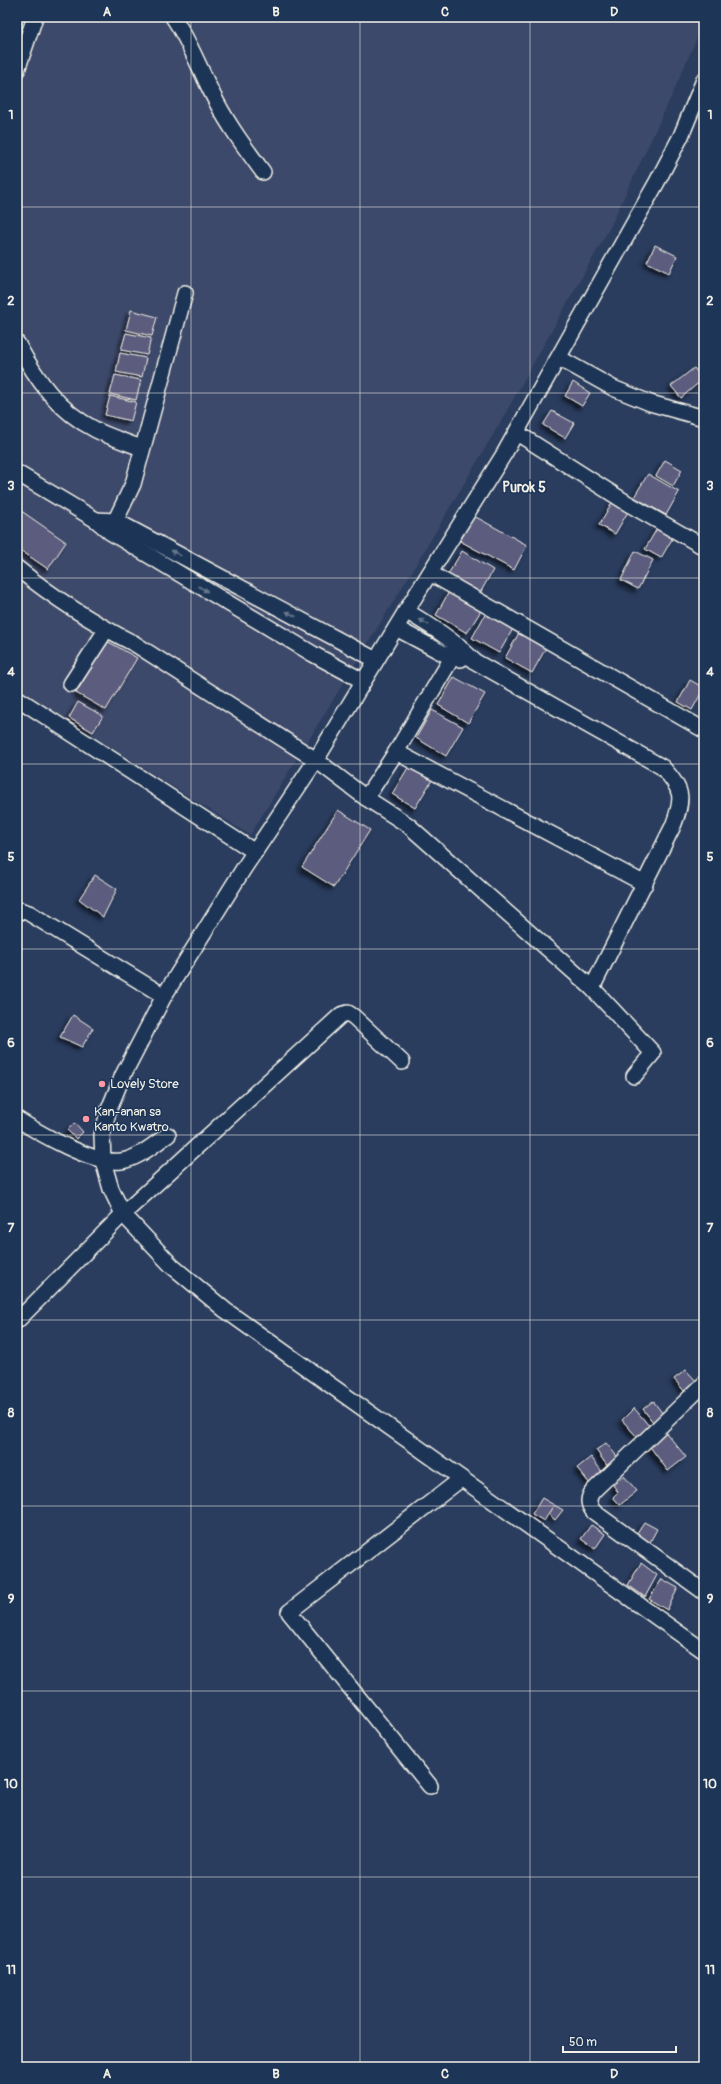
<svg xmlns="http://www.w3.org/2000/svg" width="721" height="2084" font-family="Pangolin,sans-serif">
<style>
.built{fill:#3d496b}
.building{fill:#5c5c7e;stroke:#f4f1e8;filter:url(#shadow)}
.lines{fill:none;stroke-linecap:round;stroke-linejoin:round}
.minor-casing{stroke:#f4f1e8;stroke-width:18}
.minor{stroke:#1d3557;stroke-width:15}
.oneway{fill:#68778a}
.grid{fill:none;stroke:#f4f1e8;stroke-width:1;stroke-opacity:0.55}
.poi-dot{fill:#ff9aa2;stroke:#1d3557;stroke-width:1.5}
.labels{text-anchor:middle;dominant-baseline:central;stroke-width:3;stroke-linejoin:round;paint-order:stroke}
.poi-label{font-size:13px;fill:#f4f1e8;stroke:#1d3557;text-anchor:start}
.neighbourhood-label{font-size:14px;font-weight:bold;fill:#f4f1e8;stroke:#1d3557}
.neatline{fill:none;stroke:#f4f1e8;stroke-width:1.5}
.grid-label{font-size:13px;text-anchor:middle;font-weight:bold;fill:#f4f1e8}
</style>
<defs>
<filter id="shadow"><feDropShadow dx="-3.5" dy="3.5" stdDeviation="2" flood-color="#0009"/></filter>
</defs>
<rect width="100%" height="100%" fill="#2a3d5f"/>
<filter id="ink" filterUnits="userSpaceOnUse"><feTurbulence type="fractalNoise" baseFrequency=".025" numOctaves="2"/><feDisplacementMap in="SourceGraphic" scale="8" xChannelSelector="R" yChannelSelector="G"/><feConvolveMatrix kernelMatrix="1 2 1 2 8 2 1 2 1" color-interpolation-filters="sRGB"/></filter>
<g filter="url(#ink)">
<path class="built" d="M 17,17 L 704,17 L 704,22 L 672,95 L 610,227 L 497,428 L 414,568 L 250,835 L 17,688 Z"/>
<g class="building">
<path d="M 655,245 L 677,256 L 669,273 L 647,262 Z"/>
<path d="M 131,310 L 157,317 L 152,336 L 126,330 Z"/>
<path d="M 126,333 L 151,338 L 147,355 L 121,350 Z"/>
<path d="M 120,353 L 146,358 L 142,377 L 116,372 Z"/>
<path d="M 694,368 L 703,379 L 681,398 L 671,386 Z"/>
<path d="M 115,375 L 141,380 L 136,400 L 110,394 Z"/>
<path d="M 573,382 L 590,393 L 582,406 L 565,396 Z"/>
<path d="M 110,396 L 136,402 L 131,421 L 105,415 Z"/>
<path d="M 552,411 L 574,423 L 565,438 L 543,425 Z"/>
<path d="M 665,460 L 682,470 L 673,486 L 656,476 Z"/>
<path d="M 648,474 L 679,492 L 666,515 L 634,497 Z"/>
<path d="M 613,501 L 629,510 L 615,534 L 599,525 Z"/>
<path d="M 17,508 L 66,542 L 48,569 L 17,548 Z"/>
<path d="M 474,516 L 527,545 L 514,570 L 460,541 Z"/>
<path d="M 659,525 L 675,534 L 661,558 L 645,549 Z"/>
<path d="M 462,551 L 493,570 L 479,595 L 447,576 Z"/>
<path d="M 635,551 L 653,560 L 638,589 L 621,580 Z"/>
<path d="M 450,590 L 482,609 L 467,633 L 436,615 Z"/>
<path d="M 487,611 L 514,627 L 499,653 L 472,638 Z"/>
<path d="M 520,631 L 547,646 L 532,673 L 505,658 Z"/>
<path d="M 107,641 L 137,658 L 106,710 L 76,693 Z"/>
<path d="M 454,677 L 485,694 L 468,723 L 438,705 Z"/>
<path d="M 690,680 L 704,688 L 692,710 L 678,702 Z"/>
<path d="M 78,702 L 103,716 L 93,732 L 69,718 Z"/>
<path d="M 432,710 L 463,727 L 446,756 L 416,738 Z"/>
<path d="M 409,766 L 432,780 L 415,808 L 392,794 Z"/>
<path d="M 338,810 L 370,830 L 334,887 L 302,867 Z"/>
<path d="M 95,875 L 117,889 L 103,917 L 79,899 Z"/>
<path d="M 73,1015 L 93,1028 L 82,1047 L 60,1037 Z"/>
<path d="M 75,1123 L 83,1132 L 76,1139 L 67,1130 Z"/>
<path d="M 686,1370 L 696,1381 L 684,1391 L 674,1379 Z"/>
<path d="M 653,1401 L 663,1414 L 653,1422 L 643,1409 Z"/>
<path d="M 634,1408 L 650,1427 L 637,1437 L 622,1420 Z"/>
<path d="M 663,1429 L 686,1457 L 668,1471 L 648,1444 Z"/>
<path d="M 606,1443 L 620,1460 L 608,1467 L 596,1450 Z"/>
<path d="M 591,1457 L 603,1473 L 590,1484 L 577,1468 Z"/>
<path d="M 624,1476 L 637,1491 L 620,1505 L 613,1497 L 618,1492 L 613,1485 Z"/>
<path d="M 542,1498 L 554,1505 L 544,1521 L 532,1514 Z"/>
<path d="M 554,1505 L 563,1510 L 555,1520 L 548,1514 Z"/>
<path d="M 644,1522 L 657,1529 L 649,1544 L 635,1536 Z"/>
<path d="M 591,1525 L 605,1534 L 595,1549 L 581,1539 Z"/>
<path d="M 641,1563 L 657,1575 L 645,1597 L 628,1585 Z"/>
<path d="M 662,1579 L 678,1588 L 667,1610 L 649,1599 Z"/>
</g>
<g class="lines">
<defs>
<g id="minor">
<path d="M 173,17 C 191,43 201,73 216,101 C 229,126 246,149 263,172"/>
<path d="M 17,70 L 35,17"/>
<path d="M 704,80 L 681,136 L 657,182 L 504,454 L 406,611 L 316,760 L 244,868 L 164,996 L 123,1075 L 109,1109 L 102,1135 L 103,1161 L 111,1189 L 123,1214 L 172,1266 L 225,1310 L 704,1651"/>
<path d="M 17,343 C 36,379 58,411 96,430 C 110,437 126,442 141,448"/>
<path d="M 559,358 L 613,388 L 650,403 L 704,418"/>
<path d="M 517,433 L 627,503 L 704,547"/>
<path d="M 17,473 L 96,520 L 110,532 L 313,654 L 363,681"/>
<path d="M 96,520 L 116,521 L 376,660"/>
<path d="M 111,530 L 133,484 L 185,293"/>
<path d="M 17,568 C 54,598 93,623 135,644 L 316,760 L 366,798 L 408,825 L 592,988 L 653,1053 L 634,1076"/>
<path d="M 430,573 L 704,730"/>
<path d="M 406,611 C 431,626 454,640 474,661 L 662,767 C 683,789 684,798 673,826 L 592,988"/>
<path d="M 396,628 L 452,658 L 461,659"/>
<path d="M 71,684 L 106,630"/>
<path d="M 17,698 L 255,852"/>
<path d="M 396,752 L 645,884"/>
<path d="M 366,798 L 396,752 L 459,646"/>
<path d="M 17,909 L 29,913 L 164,996"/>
<path d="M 17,1119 C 39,1133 94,1165 121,1161 C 138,1159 154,1144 168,1135"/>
<path d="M 17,1321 L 123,1214 L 341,1015 L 348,1013 L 354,1017 L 402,1062"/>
<path d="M 704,1384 L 593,1491 C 587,1499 588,1505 594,1512 L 704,1592"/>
<path d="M 430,1786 L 289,1612 L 461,1479"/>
</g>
</defs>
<use href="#minor" class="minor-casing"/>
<use href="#minor" class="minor"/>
</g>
<defs><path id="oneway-solid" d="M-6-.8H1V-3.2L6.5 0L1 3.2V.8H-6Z"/></defs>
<g class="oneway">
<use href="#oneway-solid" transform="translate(176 553) rotate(-151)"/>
<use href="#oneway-solid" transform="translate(203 589) rotate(31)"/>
<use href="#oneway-solid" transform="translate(291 614) rotate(-153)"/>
<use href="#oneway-solid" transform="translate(424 622) rotate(-149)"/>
</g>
</g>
<path class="grid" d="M 191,17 L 191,2067M 360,17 L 360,2067M 530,17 L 530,2067M 17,207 L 704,207M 17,393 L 704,393M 17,578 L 704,578M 17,764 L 704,764M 17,949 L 704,949M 17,1135 L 704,1135M 17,1320 L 704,1320M 17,1506 L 704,1506M 17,1691 L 704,1691M 17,1877 L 704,1877"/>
<g class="poi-dot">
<circle cx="102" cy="1084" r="4"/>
<circle cx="86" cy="1119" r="4"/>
</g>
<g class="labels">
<g class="poi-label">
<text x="110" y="1084">Lovely Store</text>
<text x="94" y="1112">Kan-anan sa<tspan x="94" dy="15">Kanto Kwatro</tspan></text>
</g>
<g class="neighbourhood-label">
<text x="524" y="487">Purok 5</text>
</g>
</g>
<rect width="721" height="2084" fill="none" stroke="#1d3557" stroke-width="44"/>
<path d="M563 2046v6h113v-6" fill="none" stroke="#f4f1e8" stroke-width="2"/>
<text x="569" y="2046" font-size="12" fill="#f4f1e8" stroke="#1d3557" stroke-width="3" paint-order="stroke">50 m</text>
<rect x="22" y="22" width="677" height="2040" class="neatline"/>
<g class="grid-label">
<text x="107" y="16">A</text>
<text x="276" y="16">B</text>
<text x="445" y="16">C</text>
<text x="614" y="16">D</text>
<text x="11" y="119">1</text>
<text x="710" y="119">1</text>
<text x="11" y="305">2</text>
<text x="710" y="305">2</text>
<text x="11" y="490">3</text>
<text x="710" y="490">3</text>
<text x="11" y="676">4</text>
<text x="710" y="676">4</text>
<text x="11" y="861">5</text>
<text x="710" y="861">5</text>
<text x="11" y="1047">6</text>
<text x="710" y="1047">6</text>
<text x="11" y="1232">7</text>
<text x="710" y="1232">7</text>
<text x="11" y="1417">8</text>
<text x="710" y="1417">8</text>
<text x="11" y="1603">9</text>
<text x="710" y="1603">9</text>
<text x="11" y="1788">10</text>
<text x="710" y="1788">10</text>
<text x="11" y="1974">11</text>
<text x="710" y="1974">11</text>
<text x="107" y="2078">A</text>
<text x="276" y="2078">B</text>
<text x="445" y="2078">C</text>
<text x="614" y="2078">D</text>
</g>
</svg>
